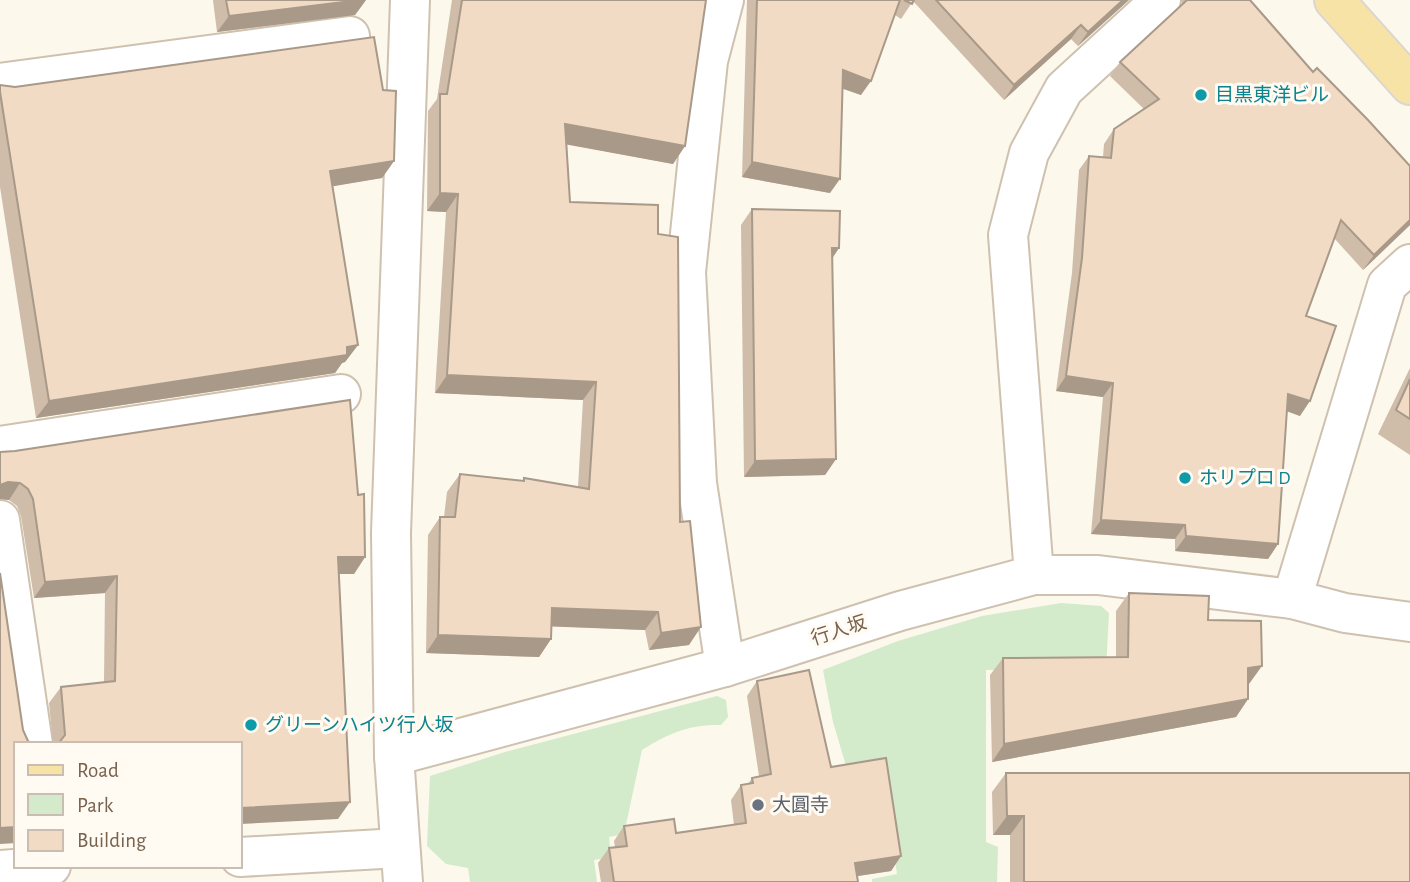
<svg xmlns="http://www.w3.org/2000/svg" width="1410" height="882" font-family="'Alegreya Sans','Noto Sans JP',sans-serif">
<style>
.green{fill:#d3ebca}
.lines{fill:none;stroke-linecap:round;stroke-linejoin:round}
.minor-casing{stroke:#cfc1b0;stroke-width:42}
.major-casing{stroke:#dcd6d1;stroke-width:42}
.minor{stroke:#fff;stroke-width:38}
.major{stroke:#f8e3a7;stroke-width:38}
.wall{fill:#cfbca9}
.shaded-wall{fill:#a99989}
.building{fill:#f1dbc4;stroke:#a99989;stroke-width:2}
.culture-dot{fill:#0f9aa8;stroke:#fffbf3;stroke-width:2.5}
.worship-dot{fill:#6b7280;stroke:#fffbf3;stroke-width:2.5}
.labels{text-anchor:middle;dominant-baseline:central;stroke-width:6;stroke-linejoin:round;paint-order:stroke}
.culture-label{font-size:19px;fill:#0d838f;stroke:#fffbf3;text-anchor:start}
.street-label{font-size:19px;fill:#78624e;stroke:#fffbf3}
.worship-label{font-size:19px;fill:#5b616d;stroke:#fffbf3;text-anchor:start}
</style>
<rect width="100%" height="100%" fill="#fcf8ec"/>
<g class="green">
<path d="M 1061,603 L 1101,606 L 1109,613 L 1106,669 L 986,670 L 986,842 L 998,847 L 997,882 L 872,882 L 872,879 L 897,874 L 881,768 L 847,769 L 833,722 L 823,670 L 898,641 L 982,616 Z"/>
<path d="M 717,696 L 726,700 L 728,717 L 721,725 C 690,724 669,733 642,750 L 624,834 L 609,837 L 611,857 L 594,860 L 597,882 L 470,882 L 468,868 L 446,864 L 427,846 L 430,776 L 505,752 Z"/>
</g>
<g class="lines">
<defs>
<g id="minor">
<path d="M 724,0 L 708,61 L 686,272 L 697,483 L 725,667"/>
<path d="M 0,83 L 350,36"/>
<path d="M 0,446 L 341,394"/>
<path d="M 0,520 L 33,744"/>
<path d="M 1034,575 L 1008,235 L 1029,153 L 1064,89 L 1161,0"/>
<path d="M 1292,599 L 1387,285 L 1410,264"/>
<path d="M 394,756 L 725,667 L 900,611 L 1034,575 L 1098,575 L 1292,599 L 1345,613 L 1410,622"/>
<path d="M 240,857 L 399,848"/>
<path d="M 0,870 L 51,866"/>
<path d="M 403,882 L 394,756 L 391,533 L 410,0"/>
</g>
<path id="major" d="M 1334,0 L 1410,85"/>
</defs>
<use href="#minor" class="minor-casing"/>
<use href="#major" class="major-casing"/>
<use href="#minor" class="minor"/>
<use href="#major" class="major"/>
</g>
<g class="wall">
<path d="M 213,0 L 366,0 L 355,15 L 217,32 Z"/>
<path d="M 452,0 L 706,0 L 685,146 L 673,164 L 567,144 L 570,202 L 658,234 L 689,645 L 649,650 L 645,630 L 551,626 L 551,639 L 539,657 L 426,653 L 428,535 L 440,517 L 444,517 L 447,492 L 460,474 L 522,481 L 524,478 L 578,487 L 583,400 L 435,393 L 446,212 L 427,211 L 428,111 L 437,99 Z"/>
<path d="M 747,0 L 1129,0 L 1078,46 L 1071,39 L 1004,100 L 913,1 L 901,19 L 895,15 L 861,95 L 843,89 L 830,193 L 742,177 Z"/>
<path d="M 1182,0 L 1250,0 L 1410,225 L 1363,270 L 1334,238 L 1306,316 L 1300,416 L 1287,411 L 1278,544 L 1268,559 L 1175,551 L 1175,539 L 1091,534 L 1103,397 L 1056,391 L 1072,273 L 1079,170 L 1089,156 L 1103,157 L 1104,144 L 1114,129 L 1144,109 L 1110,76 L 1120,62 L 1182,5 Z"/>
<path d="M 0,85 L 394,161 L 382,178 L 332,186 L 358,345 L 345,362 L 342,363 L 335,373 L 36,418 L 0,187 Z"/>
<path d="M 752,209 L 839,248 L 832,259 L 836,459 L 825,475 L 744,477 L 741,225 Z"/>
<path d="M 1410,368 L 1410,455 L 1378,434 Z"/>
<path d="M 0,452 L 358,495 L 365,557 L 354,574 L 339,574 L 338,819 L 240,744 L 53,744 L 49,703 L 61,687 L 104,682 L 105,593 L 34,598 L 21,516 L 17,506 L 9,500 L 0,499 Z"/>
<path d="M 1129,593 L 1208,620 L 1249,684 L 1248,684 L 1248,699 L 1236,717 L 992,762 L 990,675 L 1003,658 L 1116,657 L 1116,611 Z"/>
<path d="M 757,681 L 831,767 L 901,856 L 891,871 L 857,876 L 858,882 L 601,882 L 598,863 L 609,848 L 615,847 L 614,841 L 624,826 L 676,833 L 734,825 L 731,800 L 741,785 L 748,784 L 752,778 L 759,776 L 747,696 Z"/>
<path d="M 1006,773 L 1410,882 L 1010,882 L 1010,835 L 993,835 L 992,792 Z"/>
</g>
<g class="shaded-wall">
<path d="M 360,0 L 366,0 L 355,15 L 217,32 L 229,16 Z"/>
<path d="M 1123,0 L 1129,0 L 1078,46 L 1088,32 Z"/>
<path d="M 1081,25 L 1071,39 L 1004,100 L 1014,85 Z"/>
<path d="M 843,70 L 871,81 L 861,95 L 833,85 Z"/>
<path d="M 565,124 L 685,146 L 673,164 L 553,142 Z"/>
<path d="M 394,161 L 382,178 L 317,189 L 330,171 Z"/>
<path d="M 752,162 L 840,179 L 830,193 L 742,177 Z"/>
<path d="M 440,193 L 458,194 L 446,212 L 427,211 Z"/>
<path d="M 1410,220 L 1410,225 L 1363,270 L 1374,255 Z"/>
<path d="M 832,248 L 839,248 L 828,264 Z"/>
<path d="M 358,345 L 345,362 L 342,363 L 335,373 L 36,418 L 49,401 Z"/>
<path d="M 447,375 L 596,382 L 583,400 L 435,393 Z"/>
<path d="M 1066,376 L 1113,383 L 1103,397 L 1056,391 Z"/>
<path d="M 1288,394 L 1310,401 L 1300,416 L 1278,408 Z"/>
<path d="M 836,459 L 825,475 L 744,477 L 755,461 Z"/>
<path d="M 8,482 L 20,483 L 9,500 L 0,499 L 0,485 Z"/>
<path d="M 1101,520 L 1185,525 L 1175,539 L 1091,534 Z"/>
<path d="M 1186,536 L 1278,544 L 1268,559 L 1175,551 Z"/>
<path d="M 338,557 L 365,557 L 354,574 L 326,574 Z"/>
<path d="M 117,576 L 105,593 L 34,598 L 45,582 Z"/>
<path d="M 552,608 L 658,612 L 645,630 L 539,626 Z"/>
<path d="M 701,627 L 689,645 L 649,650 L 661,633 Z"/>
<path d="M 438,635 L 551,639 L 539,657 L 426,653 Z"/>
<path d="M 1262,666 L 1249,684 L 1236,685 L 1248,668 Z"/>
<path d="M 1248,699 L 1236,717 L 992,762 L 1004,744 Z"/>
<path d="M 350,802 L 338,819 L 240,824 L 240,808 Z"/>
<path d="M 1007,816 L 1024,816 L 1010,835 L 993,835 Z"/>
<path d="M 16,827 L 16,843 L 0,844 L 0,828 Z"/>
<path d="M 901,856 L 891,871 L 845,878 L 855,863 Z"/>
</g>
<g class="building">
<path d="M 226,0 L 360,0 L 229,16 Z"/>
<path d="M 462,0 L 706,0 L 685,146 L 565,124 L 570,202 L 658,205 L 658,234 L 678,237 L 680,522 L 690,521 L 701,627 L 661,633 L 658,612 L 552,608 L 551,639 L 438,635 L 440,517 L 455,517 L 460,474 L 524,481 L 524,478 L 589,489 L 596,382 L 447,375 L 458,194 L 440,193 L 440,94 L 447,94 Z"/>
<path d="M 757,0 L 900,0 L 871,81 L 843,70 L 840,179 L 752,162 Z"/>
<path d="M 904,0 L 914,0 L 912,4 Z"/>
<path d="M 936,0 L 1123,0 L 1088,32 L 1081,25 L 1014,85 Z"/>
<path d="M 1187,0 L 1250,0 L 1313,72 L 1317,68 L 1368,120 L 1410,166 L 1410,220 L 1374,255 L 1341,220 L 1306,316 L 1336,326 L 1310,401 L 1288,394 L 1278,544 L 1186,536 L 1185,525 L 1101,520 L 1113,383 L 1066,376 L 1082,258 L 1089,156 L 1111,158 L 1114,129 L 1159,99 L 1120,62 Z"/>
<path d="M 374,37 L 383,90 L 396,91 L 394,161 L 330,171 L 358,345 L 347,347 L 347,355 L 49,401 L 0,92 L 0,85 L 15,87 Z"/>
<path d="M 752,209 L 840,211 L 839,248 L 832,248 L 836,459 L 755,461 Z"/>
<path d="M 1410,379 L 1410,419 L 1396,410 Z"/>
<path d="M 350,400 L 358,495 L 364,494 L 365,557 L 338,557 L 350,802 L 240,808 L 240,744 L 58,744 L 65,735 L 61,687 L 115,681 L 117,576 L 45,582 L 33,499 L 28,489 L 20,483 L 8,482 L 0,485 L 0,452 L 15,451 Z"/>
<path d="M 0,573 L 23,730 L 28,741 L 32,744 L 16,744 L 16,827 L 0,828 Z"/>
<path d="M 1129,593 L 1209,596 L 1208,620 L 1261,621 L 1262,666 L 1248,668 L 1248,699 L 1004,744 L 1003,658 L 1128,657 Z"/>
<path d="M 809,670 L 831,767 L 886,758 L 901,856 L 855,863 L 858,882 L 614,882 L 609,848 L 627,846 L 624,826 L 674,819 L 676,833 L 746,823 L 741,785 L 753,783 L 752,778 L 771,774 L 757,681 Z"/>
<path d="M 1006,773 L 1410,773 L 1410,882 L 1024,882 L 1024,816 L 1007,816 Z"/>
</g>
<g class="culture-dot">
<circle cx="1201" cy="95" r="7"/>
<circle cx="1185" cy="478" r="7"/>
<circle cx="251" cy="725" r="7"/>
</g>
<circle class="worship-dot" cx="758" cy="805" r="7"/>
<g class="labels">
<g class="culture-label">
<text x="1215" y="95">目黒東洋ビル</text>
<text x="1199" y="478">ホリプロ D</text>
<text x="265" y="725">グリーンハイツ行人坂</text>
</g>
<g class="street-label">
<text transform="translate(839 631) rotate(-18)">行人坂</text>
</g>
<g class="worship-label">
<text x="772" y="805">大圓寺</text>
</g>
</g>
<rect x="14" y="742" width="228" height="126" fill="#fffbf3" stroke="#c9beb1" stroke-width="2"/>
<rect x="28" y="765" width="35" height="10" fill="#f8e3a7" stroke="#c9beb1" stroke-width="2"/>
<text x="77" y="777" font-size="21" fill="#78624e">Road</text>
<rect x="28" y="794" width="35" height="21" fill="#d3ebca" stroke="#c9beb1" stroke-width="2"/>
<text x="77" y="812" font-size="21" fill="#78624e">Park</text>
<rect x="28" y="830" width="35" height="21" fill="#f1dbc4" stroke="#c9beb1" stroke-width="2"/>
<text x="77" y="847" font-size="21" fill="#78624e">Building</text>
</svg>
